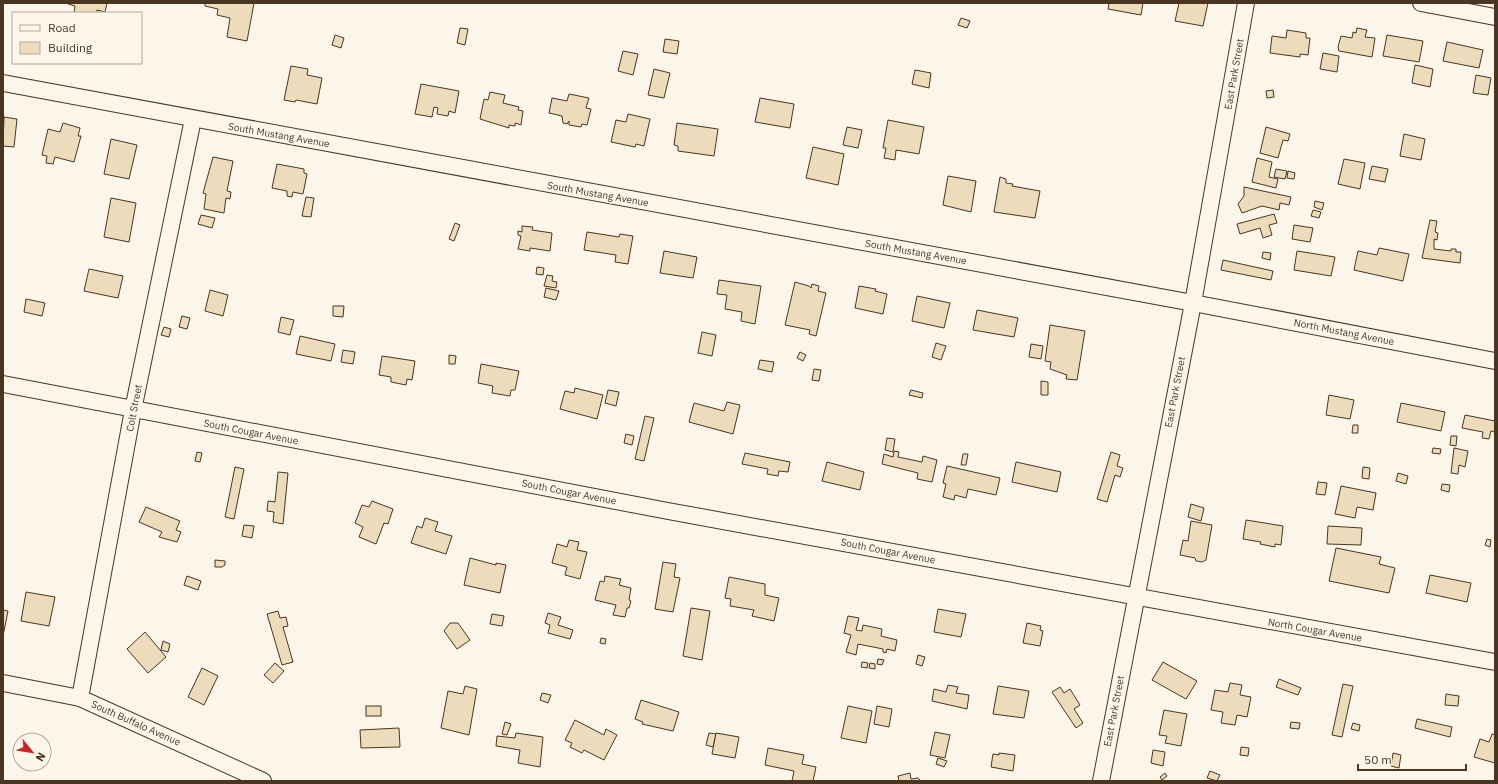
<svg xmlns="http://www.w3.org/2000/svg" width="1498" height="784" font-family="'IBM Plex Sans',sans-serif">
<style>
.building{fill:#ecdcbc;stroke:#4a3520}
.lines{fill:none;stroke-linecap:round;stroke-linejoin:round}
.minor-casing{stroke:#4a3520;stroke-width:18}
.minor{stroke:#fbf6e9;stroke-width:16}
.labels{text-anchor:middle;dominant-baseline:central;stroke-width:3;stroke-linejoin:round;paint-order:stroke}
.street-label{font-size:10px;fill:#4a3520;stroke:#fbf6e9}
</style>
<rect width="100%" height="100%" fill="#fbf6e9"/>
<g class="building">
<path d="M 68,3 L 107,3 L 105,12 L 97,10 L 97,13 L 74,13 L 75,6 L 68,4 Z"/>
<path d="M 205,3 L 254,3 L 247,41 L 227,37 L 230,18 L 217,15 L 218,9 L 205,6 Z"/>
<path d="M 1109,3 L 1143,3 L 1141,15 L 1108,9 Z"/>
<path d="M 1179,3 L 1208,3 L 1203,26 L 1175,21 Z"/>
<path d="M 961,18 L 970,21 L 967,28 L 958,25 Z"/>
<path d="M 460,28 L 468,29 L 465,45 L 457,43 Z"/>
<path d="M 1357,28 L 1367,30 L 1365,37 L 1375,38 L 1372,57 L 1339,51 L 1338,47 L 1341,36 L 1352,38 L 1353,32 L 1356,33 Z"/>
<path d="M 1287,30 L 1306,33 L 1306,38 L 1310,38 L 1308,55 L 1300,54 L 1300,57 L 1270,53 L 1272,36 L 1286,38 Z"/>
<path d="M 335,35 L 344,38 L 341,48 L 332,45 Z"/>
<path d="M 1387,35 L 1423,41 L 1419,62 L 1383,56 Z"/>
<path d="M 665,39 L 679,41 L 677,54 L 663,52 Z"/>
<path d="M 1447,42 L 1483,50 L 1479,68 L 1443,61 Z"/>
<path d="M 623,51 L 638,54 L 633,75 L 618,71 Z"/>
<path d="M 1323,53 L 1339,56 L 1337,72 L 1320,69 Z"/>
<path d="M 1415,65 L 1433,69 L 1430,87 L 1412,83 Z"/>
<path d="M 291,66 L 308,69 L 307,75 L 322,78 L 317,104 L 296,100 L 295,102 L 284,100 Z"/>
<path d="M 654,69 L 670,73 L 664,98 L 648,95 Z"/>
<path d="M 915,70 L 931,73 L 929,88 L 912,84 Z"/>
<path d="M 1476,75 L 1491,78 L 1488,95 L 1473,93 Z"/>
<path d="M 421,84 L 459,91 L 455,113 L 449,111 L 448,116 L 437,114 L 438,108 L 434,107 L 432,117 L 415,114 Z"/>
<path d="M 1273,90 L 1274,97 L 1267,98 L 1266,91 Z"/>
<path d="M 490,92 L 505,95 L 503,103 L 519,107 L 518,110 L 523,111 L 521,125 L 515,123 L 515,126 L 509,125 L 509,128 L 480,119 L 484,99 L 488,100 Z"/>
<path d="M 569,94 L 589,98 L 586,108 L 591,109 L 587,125 L 582,124 L 581,127 L 569,125 L 569,121 L 567,124 L 563,123 L 562,116 L 549,113 L 552,98 L 567,101 Z"/>
<path d="M 760,98 L 794,104 L 790,128 L 755,122 Z"/>
<path d="M 628,114 L 650,119 L 644,146 L 636,144 L 635,147 L 611,142 L 616,120 L 626,122 Z"/>
<path d="M 4,117 L 17,119 L 14,147 L 3,146 Z"/>
<path d="M 888,120 L 924,127 L 919,154 L 896,150 L 895,160 L 884,158 L 886,148 L 883,148 Z"/>
<path d="M 63,123 L 80,128 L 78,136 L 81,136 L 74,162 L 55,157 L 53,164 L 46,163 L 47,156 L 42,155 L 48,129 L 60,132 Z"/>
<path d="M 677,123 L 718,129 L 714,156 L 678,151 L 678,146 L 674,145 Z"/>
<path d="M 847,127 L 862,130 L 858,148 L 843,145 Z"/>
<path d="M 1266,127 L 1290,134 L 1288,141 L 1283,140 L 1278,158 L 1260,153 Z"/>
<path d="M 1404,134 L 1425,139 L 1421,160 L 1400,156 Z"/>
<path d="M 111,139 L 137,145 L 129,179 L 104,174 Z"/>
<path d="M 813,147 L 844,154 L 838,185 L 806,178 Z"/>
<path d="M 213,157 L 233,161 L 227,191 L 231,192 L 230,199 L 226,198 L 224,213 L 204,209 L 206,194 L 203,193 Z"/>
<path d="M 1257,158 L 1272,162 L 1269,177 L 1278,179 L 1276,188 L 1252,182 Z"/>
<path d="M 1344,159 L 1365,163 L 1360,189 L 1338,184 Z"/>
<path d="M 277,164 L 304,169 L 304,173 L 307,174 L 303,194 L 293,192 L 292,197 L 287,196 L 287,191 L 272,188 Z"/>
<path d="M 1372,166 L 1388,169 L 1385,182 L 1369,179 Z"/>
<path d="M 1276,169 L 1287,171 L 1285,179 L 1274,177 Z"/>
<path d="M 1288,171 L 1295,173 L 1294,179 L 1287,178 Z"/>
<path d="M 948,176 L 976,181 L 971,212 L 943,205 Z"/>
<path d="M 1000,177 L 1006,179 L 1006,183 L 1013,184 L 1012,186 L 1040,191 L 1035,218 L 994,212 Z"/>
<path d="M 1244,187 L 1291,197 L 1289,205 L 1280,203 L 1279,210 L 1262,206 L 1242,213 L 1238,204 L 1244,196 Z"/>
<path d="M 306,197 L 314,198 L 311,217 L 302,216 Z"/>
<path d="M 111,198 L 136,203 L 129,242 L 104,237 Z"/>
<path d="M 1315,201 L 1324,203 L 1322,210 L 1314,207 Z"/>
<path d="M 1313,210 L 1321,212 L 1319,218 L 1311,216 Z"/>
<path d="M 1274,214 L 1277,223 L 1269,225 L 1272,235 L 1263,238 L 1260,228 L 1240,234 L 1237,224 Z"/>
<path d="M 201,215 L 215,218 L 212,228 L 198,224 Z"/>
<path d="M 1430,220 L 1437,221 L 1435,232 L 1438,233 L 1437,240 L 1434,239 L 1434,249 L 1451,251 L 1451,249 L 1456,249 L 1456,252 L 1461,252 L 1460,263 L 1422,258 Z"/>
<path d="M 455,223 L 460,225 L 454,241 L 449,239 Z"/>
<path d="M 1294,225 L 1313,228 L 1310,242 L 1292,239 Z"/>
<path d="M 522,226 L 533,227 L 532,230 L 552,233 L 550,251 L 530,248 L 530,251 L 518,249 L 521,236 L 518,235 L 518,231 L 522,232 Z"/>
<path d="M 587,232 L 619,237 L 620,234 L 633,236 L 628,264 L 615,262 L 616,255 L 584,250 Z"/>
<path d="M 1379,248 L 1409,254 L 1403,281 L 1354,270 L 1358,251 L 1377,255 Z"/>
<path d="M 664,251 L 697,257 L 693,278 L 660,273 Z"/>
<path d="M 1297,251 L 1335,257 L 1331,276 L 1294,270 Z"/>
<path d="M 1263,252 L 1271,253 L 1270,260 L 1262,258 Z"/>
<path d="M 1223,260 L 1273,271 L 1271,280 L 1221,270 Z"/>
<path d="M 537,267 L 544,268 L 543,275 L 536,274 Z"/>
<path d="M 89,269 L 123,276 L 118,298 L 84,291 Z"/>
<path d="M 547,275 L 553,276 L 552,281 L 557,282 L 556,288 L 544,286 Z"/>
<path d="M 719,280 L 761,286 L 755,324 L 741,321 L 742,312 L 725,309 L 727,295 L 717,294 Z"/>
<path d="M 795,282 L 809,286 L 811,288 L 812,284 L 819,286 L 818,291 L 826,293 L 816,336 L 809,334 L 810,330 L 785,325 Z"/>
<path d="M 859,286 L 876,289 L 875,291 L 887,294 L 883,314 L 855,308 Z"/>
<path d="M 546,288 L 559,291 L 556,300 L 544,297 Z"/>
<path d="M 210,290 L 228,295 L 223,316 L 205,311 Z"/>
<path d="M 917,296 L 950,303 L 944,328 L 912,321 Z"/>
<path d="M 26,299 L 45,303 L 42,316 L 24,312 Z"/>
<path d="M 333,306 L 344,306 L 343,317 L 333,316 Z"/>
<path d="M 977,310 L 1018,318 L 1014,337 L 973,330 Z"/>
<path d="M 182,316 L 190,318 L 187,329 L 179,327 Z"/>
<path d="M 281,317 L 294,320 L 290,335 L 278,332 Z"/>
<path d="M 1050,325 L 1085,331 L 1077,380 L 1066,379 L 1067,375 L 1050,369 L 1051,362 L 1045,361 Z"/>
<path d="M 164,327 L 171,329 L 169,337 L 161,335 Z"/>
<path d="M 702,332 L 716,335 L 712,356 L 698,353 Z"/>
<path d="M 300,336 L 335,344 L 331,361 L 296,354 Z"/>
<path d="M 936,343 L 946,346 L 941,360 L 932,357 Z"/>
<path d="M 1031,344 L 1043,346 L 1041,359 L 1029,357 Z"/>
<path d="M 343,350 L 355,352 L 353,364 L 341,362 Z"/>
<path d="M 800,352 L 806,355 L 803,361 L 797,358 Z"/>
<path d="M 449,355 L 456,356 L 455,364 L 449,364 Z"/>
<path d="M 382,356 L 415,361 L 412,380 L 407,379 L 406,385 L 391,382 L 391,377 L 379,375 Z"/>
<path d="M 760,360 L 774,362 L 772,372 L 758,369 Z"/>
<path d="M 481,364 L 519,371 L 515,390 L 511,390 L 510,396 L 492,393 L 493,386 L 478,383 Z"/>
<path d="M 814,369 L 821,370 L 819,381 L 812,380 Z"/>
<path d="M 1041,381 L 1048,382 L 1048,395 L 1041,395 Z"/>
<path d="M 575,388 L 603,395 L 597,419 L 560,409 L 565,391 L 574,393 Z"/>
<path d="M 608,390 L 619,392 L 616,406 L 605,403 Z"/>
<path d="M 911,390 L 923,393 L 922,398 L 909,395 Z"/>
<path d="M 1329,395 L 1354,400 L 1350,419 L 1326,415 Z"/>
<path d="M 727,402 L 740,405 L 733,434 L 689,422 L 694,403 L 724,411 Z"/>
<path d="M 1401,403 L 1445,412 L 1441,431 L 1397,422 Z"/>
<path d="M 1465,415 L 1495,421 L 1495,432 L 1491,431 L 1489,439 L 1482,438 L 1483,432 L 1462,428 Z"/>
<path d="M 645,416 L 654,418 L 644,461 L 635,459 Z"/>
<path d="M 1353,425 L 1358,425 L 1358,433 L 1352,433 Z"/>
<path d="M 626,434 L 634,436 L 632,445 L 624,443 Z"/>
<path d="M 1451,436 L 1457,436 L 1456,446 L 1450,445 Z"/>
<path d="M 887,438 L 895,439 L 893,452 L 885,450 Z"/>
<path d="M 1433,448 L 1441,449 L 1440,454 L 1432,453 Z"/>
<path d="M 1454,448 L 1468,451 L 1465,467 L 1459,465 L 1458,474 L 1451,473 Z"/>
<path d="M 894,451 L 899,452 L 898,457 L 922,462 L 923,456 L 937,460 L 932,482 L 917,479 L 918,473 L 882,464 L 884,454 L 893,457 Z"/>
<path d="M 197,452 L 202,453 L 200,462 L 195,461 Z"/>
<path d="M 1111,452 L 1120,455 L 1117,466 L 1123,468 L 1120,477 L 1115,475 L 1107,502 L 1097,499 Z"/>
<path d="M 745,453 L 790,462 L 788,472 L 779,471 L 778,476 L 767,474 L 768,469 L 742,464 Z"/>
<path d="M 963,454 L 968,454 L 966,465 L 961,465 Z"/>
<path d="M 827,462 L 864,472 L 860,490 L 822,481 Z"/>
<path d="M 1016,462 L 1061,472 L 1057,492 L 1012,482 Z"/>
<path d="M 947,466 L 1000,478 L 996,495 L 968,489 L 966,498 L 955,495 L 954,500 L 943,497 L 946,484 L 943,483 Z"/>
<path d="M 235,467 L 244,469 L 234,519 L 225,517 Z"/>
<path d="M 1363,467 L 1370,468 L 1369,479 L 1362,478 Z"/>
<path d="M 278,472 L 288,473 L 283,524 L 273,522 L 274,512 L 267,511 L 268,501 L 275,502 Z"/>
<path d="M 1398,473 L 1408,476 L 1406,484 L 1396,481 Z"/>
<path d="M 1318,482 L 1327,483 L 1325,495 L 1316,494 Z"/>
<path d="M 1442,484 L 1450,485 L 1449,492 L 1441,490 Z"/>
<path d="M 1341,486 L 1376,493 L 1373,510 L 1357,507 L 1355,518 L 1335,514 Z"/>
<path d="M 372,501 L 393,509 L 388,524 L 384,523 L 376,544 L 359,537 L 363,527 L 355,523 L 362,505 L 369,507 Z"/>
<path d="M 1191,504 L 1204,508 L 1201,521 L 1188,517 Z"/>
<path d="M 146,507 L 180,521 L 176,530 L 181,532 L 177,542 L 159,537 L 162,532 L 139,522 Z"/>
<path d="M 425,518 L 438,522 L 435,531 L 452,536 L 446,554 L 411,543 L 417,526 L 422,528 Z"/>
<path d="M 1246,520 L 1283,526 L 1281,545 L 1275,544 L 1275,547 L 1260,544 L 1261,542 L 1243,539 Z"/>
<path d="M 1191,521 L 1212,525 L 1206,560 L 1202,562 L 1196,561 L 1195,558 L 1180,555 L 1183,540 L 1188,541 Z"/>
<path d="M 244,525 L 254,526 L 252,538 L 242,536 Z"/>
<path d="M 1328,526 L 1362,528 L 1361,545 L 1327,544 Z"/>
<path d="M 1487,539 L 1491,540 L 1490,547 L 1485,545 Z"/>
<path d="M 569,540 L 579,542 L 577,550 L 587,552 L 580,579 L 565,575 L 567,567 L 552,563 L 557,544 L 567,547 Z"/>
<path d="M 1336,548 L 1381,557 L 1379,564 L 1395,568 L 1389,593 L 1329,581 Z"/>
<path d="M 470,558 L 496,565 L 496,563 L 506,565 L 500,593 L 464,585 Z"/>
<path d="M 215,560 L 225,561 L 225,565 L 222,567 L 215,567 Z"/>
<path d="M 663,562 L 676,564 L 674,577 L 680,578 L 673,612 L 655,609 Z"/>
<path d="M 1430,575 L 1471,583 L 1467,602 L 1426,593 Z"/>
<path d="M 187,576 L 201,581 L 198,590 L 184,585 Z"/>
<path d="M 605,576 L 621,579 L 619,585 L 631,588 L 629,600 L 631,601 L 629,608 L 627,608 L 625,617 L 613,615 L 616,605 L 595,600 L 600,581 L 604,582 Z"/>
<path d="M 729,577 L 765,584 L 765,595 L 779,598 L 774,621 L 752,616 L 754,610 L 730,606 L 731,599 L 725,598 Z"/>
<path d="M 26,592 L 55,597 L 49,626 L 21,621 Z"/>
<path d="M 691,608 L 710,611 L 702,660 L 683,656 Z"/>
<path d="M 938,609 L 966,614 L 961,637 L 934,632 Z"/>
<path d="M 3,610 L 8,611 L 3,636 Z"/>
<path d="M 278,611 L 280,618 L 286,617 L 288,626 L 283,627 L 293,662 L 282,665 L 267,614 Z"/>
<path d="M 548,613 L 561,617 L 558,625 L 573,630 L 570,639 L 548,633 L 550,625 L 545,623 Z"/>
<path d="M 492,614 L 504,616 L 502,626 L 490,624 Z"/>
<path d="M 848,616 L 859,618 L 856,630 L 862,631 L 863,625 L 882,629 L 881,636 L 897,640 L 895,651 L 887,649 L 886,653 L 883,652 L 883,649 L 858,644 L 856,655 L 846,652 L 851,635 L 844,633 Z"/>
<path d="M 450,623 L 458,623 L 470,640 L 457,649 L 444,631 Z"/>
<path d="M 1027,623 L 1041,626 L 1040,630 L 1043,631 L 1040,646 L 1023,643 Z"/>
<path d="M 145,632 L 166,657 L 148,673 L 127,649 Z"/>
<path d="M 601,638 L 606,639 L 605,644 L 600,643 Z"/>
<path d="M 163,641 L 170,644 L 168,652 L 161,650 Z"/>
<path d="M 918,655 L 925,657 L 922,666 L 916,664 Z"/>
<path d="M 878,659 L 884,660 L 882,665 L 877,664 Z"/>
<path d="M 862,662 L 868,663 L 867,668 L 861,667 Z"/>
<path d="M 1163,662 L 1197,681 L 1186,699 L 1152,680 Z"/>
<path d="M 275,663 L 284,671 L 273,683 L 264,675 Z"/>
<path d="M 870,663 L 875,664 L 875,669 L 869,668 Z"/>
<path d="M 202,668 L 218,676 L 204,705 L 188,697 Z"/>
<path d="M 1279,679 L 1301,688 L 1298,695 L 1276,687 Z"/>
<path d="M 1230,683 L 1242,685 L 1240,695 L 1251,697 L 1247,717 L 1237,715 L 1235,725 L 1221,723 L 1223,712 L 1211,710 L 1215,690 L 1228,692 Z"/>
<path d="M 1343,684 L 1353,686 L 1342,737 L 1332,735 Z"/>
<path d="M 948,685 L 958,687 L 956,693 L 969,695 L 967,709 L 932,701 L 934,689 L 946,692 Z"/>
<path d="M 465,686 L 477,689 L 469,735 L 441,728 L 448,691 L 463,694 Z"/>
<path d="M 998,686 L 1029,691 L 1024,718 L 993,714 Z"/>
<path d="M 1060,687 L 1064,693 L 1070,689 L 1080,705 L 1074,709 L 1083,723 L 1076,728 L 1052,692 Z"/>
<path d="M 542,693 L 551,695 L 548,703 L 540,700 Z"/>
<path d="M 1446,694 L 1459,696 L 1458,706 L 1445,705 Z"/>
<path d="M 641,700 L 679,712 L 673,731 L 642,724 L 643,722 L 635,719 Z"/>
<rect x="366" y="706" width="15" height="10"/>
<path d="M 848,706 L 872,711 L 866,743 L 841,738 Z"/>
<path d="M 877,706 L 892,709 L 889,727 L 874,724 Z"/>
<path d="M 1164,710 L 1187,714 L 1181,746 L 1165,743 L 1167,736 L 1159,735 Z"/>
<path d="M 1417,719 L 1452,727 L 1450,737 L 1415,728 Z"/>
<path d="M 575,720 L 604,735 L 606,729 L 617,735 L 604,760 L 584,750 L 582,753 L 570,747 L 572,743 L 565,740 Z"/>
<path d="M 505,722 L 511,724 L 507,735 L 502,734 Z"/>
<path d="M 1291,722 L 1300,723 L 1299,729 L 1290,728 Z"/>
<path d="M 1353,723 L 1360,725 L 1359,731 L 1351,729 Z"/>
<path d="M 399,728 L 400,747 L 361,748 L 360,730 Z"/>
<path d="M 935,732 L 950,735 L 945,758 L 930,755 Z"/>
<path d="M 516,733 L 543,737 L 540,767 L 518,763 L 520,750 L 496,746 L 497,736 L 515,738 Z"/>
<path d="M 709,733 L 716,734 L 713,747 L 706,745 Z"/>
<path d="M 716,733 L 739,737 L 735,758 L 712,754 Z"/>
<path d="M 1492,734 L 1495,735 L 1495,763 L 1474,757 L 1480,739 L 1489,742 Z"/>
<path d="M 1241,747 L 1249,748 L 1248,756 L 1240,755 Z"/>
<path d="M 768,748 L 804,755 L 802,764 L 816,767 L 813,781 L 792,781 L 794,771 L 765,765 Z"/>
<path d="M 1153,750 L 1165,752 L 1163,766 L 1151,763 Z"/>
<path d="M 999,753 L 1015,755 L 1013,771 L 991,767 L 993,754 L 999,755 Z"/>
<path d="M 1393,753 L 1401,755 L 1399,768 L 1391,766 Z"/>
<path d="M 938,758 L 947,761 L 944,767 L 936,764 Z"/>
<path d="M 1210,771 L 1220,775 L 1217,781 L 1207,778 Z"/>
<path d="M 910,773 L 911,779 L 918,778 L 921,781 L 899,781 L 898,776 Z"/>
<path d="M 1165,773 L 1167,776 L 1162,780 L 1160,777 Z"/>
</g>
<g class="lines">
<defs>
<g id="minor">
<path d="M 1421,3 L 1495,17"/>
<path d="M 3,83 L 1193,303 L 1495,361"/>
<path d="M 3,384 L 668,511 L 1495,662"/>
<path d="M 3,683 L 80,698 L 263,781"/>
<path d="M 80,698 L 133,410 L 193,119"/>
<path d="M 1101,781 L 1193,303 L 1246,3"/>
</g>
</defs>
<use href="#minor" class="minor-casing"/>
<use href="#minor" class="minor"/>
</g>
<g class="labels">
<g class="street-label">
<text transform="translate(1234 74) rotate(-80)">East Park Street</text>
<text transform="translate(279 135) rotate(10)">South Mustang Avenue</text>
<text transform="translate(598 194) rotate(10)">South Mustang Avenue</text>
<text transform="translate(916 252) rotate(10)">South Mustang Avenue</text>
<text transform="translate(1344 332) rotate(11)">North Mustang Avenue</text>
<text transform="translate(1175 392) rotate(-79)">East Park Street</text>
<text transform="translate(134 408) rotate(-79)">Colt Street</text>
<text transform="translate(251 432) rotate(11)">South Cougar Avenue</text>
<text transform="translate(569 492) rotate(11)">South Cougar Avenue</text>
<text transform="translate(888 551) rotate(11)">South Cougar Avenue</text>
<text transform="translate(1315 630) rotate(10)">North Cougar Avenue</text>
<text transform="translate(1114 711) rotate(-79)">East Park Street</text>
<text transform="translate(136 723) rotate(24)">South Buffalo Avenue</text>
</g>
</g>
<rect width="1498" height="784" fill="none" stroke="#4a3520" stroke-width="8"/>
<rect x="12" y="12" width="130" height="52" fill="#fbf6e9" stroke="#b4a999"/>
<rect x="20" y="25" width="20" height="6" fill="#fbf6e9" stroke="#b4a999"/>
<text x="48" y="32" font-size="12" fill="#4a3520">Road</text>
<rect x="20" y="42" width="20" height="12" fill="#ecdcbc" stroke="#b4a999"/>
<text x="48" y="52" font-size="12" fill="#4a3520">Building</text>
<g transform="translate(32 752) rotate(120)"><circle r="19" fill="#fbf6e9" stroke="#b4a999"/>
<path d="M0-3L7 15L0 10L-7 15Z" fill="#c62828"/>
<text y="-6" font-size="11" font-weight="bold" text-anchor="middle" fill="#4a3520">N</text>
</g>
<path d="M1358 764v6h108v-6" fill="none" stroke="#4a3520" stroke-width="2"/>
<text x="1364" y="764" font-size="12" fill="#4a3520" stroke="#fbf6e9" stroke-width="3" paint-order="stroke">50 m</text>
</svg>
